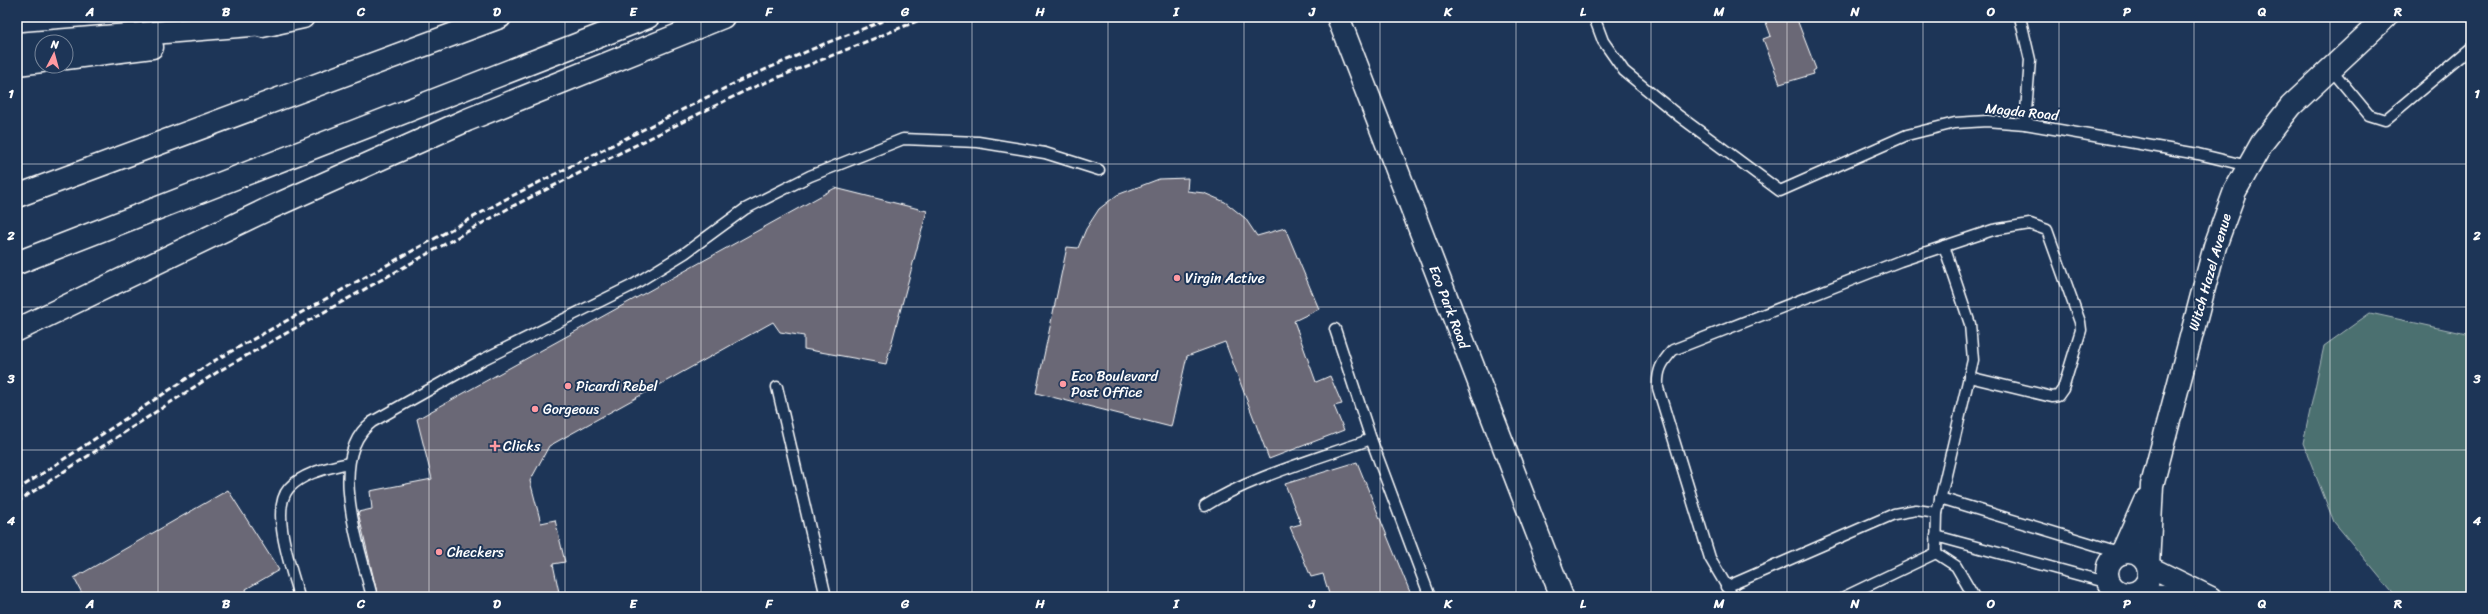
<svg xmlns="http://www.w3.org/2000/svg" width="2488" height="614" font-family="Sriracha,sans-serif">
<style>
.green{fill:#4c6f70;stroke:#a6b7b8}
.building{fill:#6b6876;stroke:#fff}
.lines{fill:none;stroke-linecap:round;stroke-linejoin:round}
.lane-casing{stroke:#fff;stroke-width:13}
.street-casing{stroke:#fff;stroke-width:23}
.secondary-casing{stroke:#fff;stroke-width:25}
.highway-casing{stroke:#fff;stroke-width:25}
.lane{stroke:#1d3557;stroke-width:10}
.street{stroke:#1d3557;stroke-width:20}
.secondary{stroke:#1d3557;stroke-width:22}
.highway{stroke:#1d3557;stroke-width:22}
.rail{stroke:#fff;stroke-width:3;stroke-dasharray:6 3;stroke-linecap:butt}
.grid{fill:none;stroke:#fff;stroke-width:1;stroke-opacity:0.55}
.poi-dot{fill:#ff9aa2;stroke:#1d3557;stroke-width:1.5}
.labels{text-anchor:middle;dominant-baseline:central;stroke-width:4;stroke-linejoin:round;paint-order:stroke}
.street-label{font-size:14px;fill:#fff;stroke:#1d3557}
.poi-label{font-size:14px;fill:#fff;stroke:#1d3557;text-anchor:start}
.neatline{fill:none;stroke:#fff;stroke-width:1.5}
.grid-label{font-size:13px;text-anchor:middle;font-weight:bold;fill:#fff}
</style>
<rect width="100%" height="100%" fill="#1d3557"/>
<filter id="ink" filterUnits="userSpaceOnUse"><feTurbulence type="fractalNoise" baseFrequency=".025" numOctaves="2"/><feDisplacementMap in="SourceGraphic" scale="8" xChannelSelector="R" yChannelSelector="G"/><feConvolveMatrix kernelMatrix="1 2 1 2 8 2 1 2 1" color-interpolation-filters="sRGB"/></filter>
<g filter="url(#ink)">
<path class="green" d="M 2370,313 L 2471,335 L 2471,597 L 2396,597 L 2334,522 L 2303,443 L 2324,346 Z"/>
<g class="building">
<path d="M 1764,17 L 1796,17 L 1816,69 L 1813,71 L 1814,74 L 1780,84 L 1763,39 L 1771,36 Z"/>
<path d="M 1188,178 L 1187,191 L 1204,193 L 1225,202 L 1245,218 L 1257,236 L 1285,228 L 1319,309 L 1294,321 L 1316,382 L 1330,376 L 1342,404 L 1334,406 L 1344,430 L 1269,459 L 1225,342 L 1187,356 L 1171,427 L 1036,393 L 1067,247 L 1078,248 L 1086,229 L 1099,209 L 1117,195 L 1159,179 Z"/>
<path d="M 835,188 L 927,211 L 886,364 L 804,349 L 804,336 L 780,332 L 773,322 L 549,446 L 530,481 L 541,523 L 555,520 L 565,562 L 553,564 L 560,597 L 378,597 L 358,512 L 372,509 L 370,491 L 432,479 L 417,419 Z"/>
<path d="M 1357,462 L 1412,597 L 1330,597 L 1323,574 L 1311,577 L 1290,527 L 1301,524 L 1285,484 Z"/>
<path d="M 228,490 L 279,570 L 246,589 L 248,597 L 84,597 L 74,578 Z"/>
</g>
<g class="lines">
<defs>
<g id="lane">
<path d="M 1594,17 L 1603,41 L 1624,71 L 1679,116 L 1780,191 L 1907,135 L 1955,123 L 1987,121 L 2025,124 L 2198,154 L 2248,166"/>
<path d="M 2020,17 L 2030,60 L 2025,124"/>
<path d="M 2330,68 L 2369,115 L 2385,120 L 2471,48"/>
<path d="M 1335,329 L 1371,439 L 1430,597"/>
<path d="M 777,387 L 826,597"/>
<path d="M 1940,498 L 2122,553"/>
<path d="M 1205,506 C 1250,477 1320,458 1371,439"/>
<path d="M 1936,536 L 2109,583"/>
<path d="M 1936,553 L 1956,566 L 1974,597"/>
<path d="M 1726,587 L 1894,514 L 1916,510 L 1937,513"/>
<path d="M 299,597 C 292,570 269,510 289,488 C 304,472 329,468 348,463"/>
<path d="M 372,597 C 361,550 325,457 372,422 L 482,360 L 633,285 L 685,253 L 745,209 L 810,176 L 903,139 L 978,142 L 1045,153 L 1099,170"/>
<path d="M 1733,597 L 1710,558 L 1658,388 C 1657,371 1661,363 1673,350 L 1900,261 L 1993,230 L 2030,224 L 2047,230 L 2080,322 L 2081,330 L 2063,389 L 2058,396 L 2052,397 L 1969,377"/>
<path d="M 1844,597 L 1936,553 L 1937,513 L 1973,360 L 1970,324 L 1944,246"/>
</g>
<g id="street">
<path d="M 2148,566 L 2211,597"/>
<path d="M 2136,593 L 2189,597"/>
</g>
<g id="secondary">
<path d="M 1338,17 L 1562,597"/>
<circle cx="2128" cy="573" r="21"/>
<path d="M 2122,553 L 2145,501"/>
<path d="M 2148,566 L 2152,485 L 2215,246 L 2235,191 L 2262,143 L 2291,106 L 2386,17"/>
</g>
<g id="highway">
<path d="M 262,26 L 303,17"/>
<path d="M 17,44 L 276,23"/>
<path d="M 66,58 L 152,47"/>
<path d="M 17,64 L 42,61"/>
<path d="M 17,196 L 500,17"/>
<path d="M 17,263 L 648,17"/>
<path d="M 17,330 L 270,208 L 467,120 L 723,17"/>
</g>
</defs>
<use href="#lane" class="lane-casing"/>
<use href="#street" class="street-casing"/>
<use href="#secondary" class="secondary-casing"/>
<use href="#highway" class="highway-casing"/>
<use href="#lane" class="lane"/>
<use href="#street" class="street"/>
<use href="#secondary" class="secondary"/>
<use href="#highway" class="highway"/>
<g class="rail">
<path d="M 17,490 L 212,362 L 506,199 L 739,81 L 824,44 L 893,17"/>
<path d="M 17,502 L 219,371 L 511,207 L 747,90 L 927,17"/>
</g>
</g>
</g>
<path class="grid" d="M 158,17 L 158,597M 294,17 L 294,597M 429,17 L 429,597M 565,17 L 565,597M 701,17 L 701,597M 837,17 L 837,597M 972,17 L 972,597M 1108,17 L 1108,597M 1244,17 L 1244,597M 1380,17 L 1380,597M 1516,17 L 1516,597M 1651,17 L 1651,597M 1787,17 L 1787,597M 1923,17 L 1923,597M 2059,17 L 2059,597M 2194,17 L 2194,597M 2330,17 L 2330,597M 17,164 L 2471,164M 17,307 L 2471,307M 17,450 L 2471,450"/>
<g class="poi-dot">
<circle cx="1177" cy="278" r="4"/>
<circle cx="1063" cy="384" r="4"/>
<circle cx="568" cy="386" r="4"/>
<circle cx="535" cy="409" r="4"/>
<path d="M493 440h4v4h4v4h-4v4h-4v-4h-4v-4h4z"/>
<circle cx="439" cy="552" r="4"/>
</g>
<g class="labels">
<g class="street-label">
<text transform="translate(2022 112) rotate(6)">Magda Road</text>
<text transform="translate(2210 272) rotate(-74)">Witch Hazel Avenue</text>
<text transform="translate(1449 307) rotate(69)">Eco Park Road</text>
</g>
<g class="poi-label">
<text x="1185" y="278">Virgin Active</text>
<text x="1071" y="376">Eco Boulevard<tspan x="1071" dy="16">Post Office</tspan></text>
<text x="576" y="386">Picardi Rebel</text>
<text x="543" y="409">Gorgeous</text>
<text x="503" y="446">Clicks</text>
<text x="447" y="552">Checkers</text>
</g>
</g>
<rect width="2488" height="614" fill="none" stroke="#1d3557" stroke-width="44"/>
<g transform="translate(54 54) rotate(6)"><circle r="19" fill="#1d3557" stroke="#77869a"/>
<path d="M0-3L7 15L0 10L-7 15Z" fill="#ff9aa2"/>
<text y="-6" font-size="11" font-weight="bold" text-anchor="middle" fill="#ffffff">N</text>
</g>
<rect x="22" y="22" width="2444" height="570" class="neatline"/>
<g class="grid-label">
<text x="90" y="16">A</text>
<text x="226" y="16">B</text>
<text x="361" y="16">C</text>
<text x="497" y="16">D</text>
<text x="633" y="16">E</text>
<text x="769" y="16">F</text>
<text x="905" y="16">G</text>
<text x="1040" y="16">H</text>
<text x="1176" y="16">I</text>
<text x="1312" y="16">J</text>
<text x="1448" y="16">K</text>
<text x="1583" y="16">L</text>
<text x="1719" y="16">M</text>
<text x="1855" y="16">N</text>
<text x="1991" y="16">O</text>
<text x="2127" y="16">P</text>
<text x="2262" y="16">Q</text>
<text x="2398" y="16">R</text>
<text x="11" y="98">1</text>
<text x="2477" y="98">1</text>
<text x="11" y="240">2</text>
<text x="2477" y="240">2</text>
<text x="11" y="383">3</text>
<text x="2477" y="383">3</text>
<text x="11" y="525">4</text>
<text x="2477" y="525">4</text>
<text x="90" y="608">A</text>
<text x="226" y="608">B</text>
<text x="361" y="608">C</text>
<text x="497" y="608">D</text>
<text x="633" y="608">E</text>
<text x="769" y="608">F</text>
<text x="905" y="608">G</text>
<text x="1040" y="608">H</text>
<text x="1176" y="608">I</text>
<text x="1312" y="608">J</text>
<text x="1448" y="608">K</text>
<text x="1583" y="608">L</text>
<text x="1719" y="608">M</text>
<text x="1855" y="608">N</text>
<text x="1991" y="608">O</text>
<text x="2127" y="608">P</text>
<text x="2262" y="608">Q</text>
<text x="2398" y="608">R</text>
</g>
</svg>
